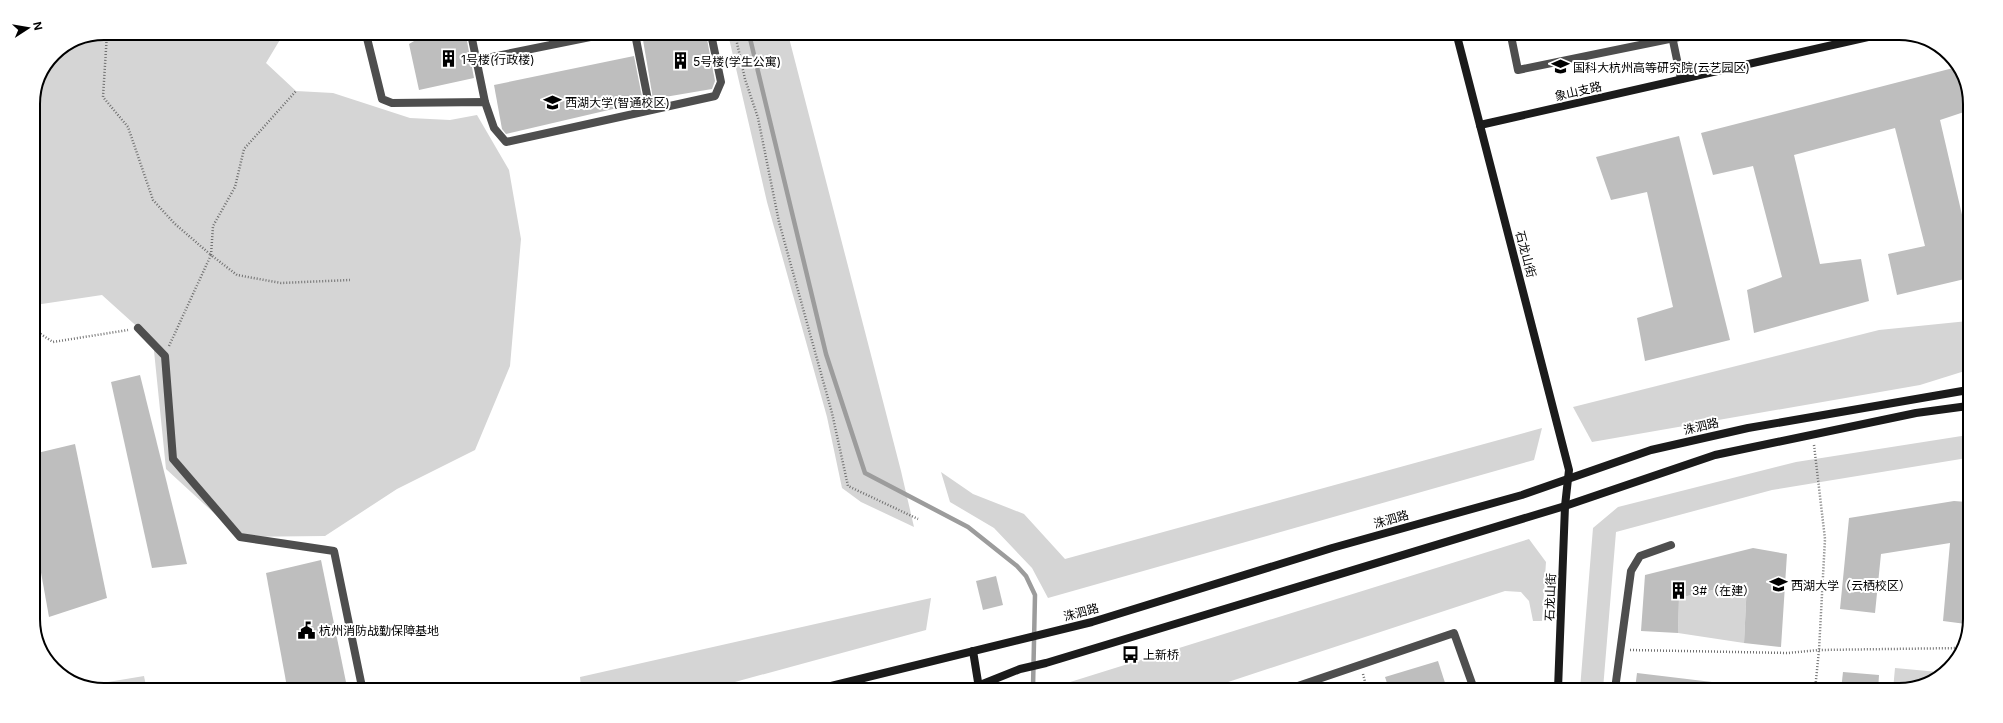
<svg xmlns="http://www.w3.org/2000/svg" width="2003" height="723" font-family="Inter,'Noto Sans SC',sans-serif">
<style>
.green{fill:#d5d5d5}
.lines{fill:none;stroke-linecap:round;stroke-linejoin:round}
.stream{stroke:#9c9c9c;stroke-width:4.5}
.building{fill:#bebebe}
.path{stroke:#707070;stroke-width:2.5;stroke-dasharray:1 2;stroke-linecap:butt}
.lane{stroke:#4e4e4e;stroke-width:8}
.street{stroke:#4e4e4e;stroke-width:8}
.secondary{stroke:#1b1b1b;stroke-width:8}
.labels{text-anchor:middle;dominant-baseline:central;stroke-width:4;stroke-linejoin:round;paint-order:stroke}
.poi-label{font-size:12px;fill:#000;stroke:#fff;text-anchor:start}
.street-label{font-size:12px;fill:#000;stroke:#fff}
.rim{fill:none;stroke:#000;stroke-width:2}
</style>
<rect width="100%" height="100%" fill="#fff"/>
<g class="green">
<path d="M 104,33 L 284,33 L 266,63 L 296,91 L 333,93 L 410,118 L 450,120 L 477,115 L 509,170 L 521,239 L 510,366 L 475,450 L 397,489 L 325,536 L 240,537 L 166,469 L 153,341 L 102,295 L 35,305 L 33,310 L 33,100 L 54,54 L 77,38 Z"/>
<path d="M 728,34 L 788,34 L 901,471 L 914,527 L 861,502 L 842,488 L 827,417 L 767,202 Z"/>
<path d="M 1968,321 L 1968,370 L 1920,385 L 1592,442 L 1573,407 L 1879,330 Z"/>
<path d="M 1542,428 L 1534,460 L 1048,598 L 1032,568 L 994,528 L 950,502 L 941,472 L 973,494 L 1024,514 L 1065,559 Z"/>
<path d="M 1968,435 L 1967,458 L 1772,490 L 1616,532 L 1603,689 L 1580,689 L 1593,528 L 1618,507 L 1796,462 Z"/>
<path d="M 1529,539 L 1546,562 L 1542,621 L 1533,621 L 1529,601 L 1521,592 L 1505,591 L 1207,689 L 1051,688 Z"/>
<path d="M 1747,582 L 1744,643 L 1678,633 L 1679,598 Z"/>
<path d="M 931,598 L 926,630 L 713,688 L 581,687 L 580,677 Z"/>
<path d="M 1895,668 L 1938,672 L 1938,677 L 1899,690 L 1893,690 Z"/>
<path d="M 144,676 L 146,686 L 84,686 Z"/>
</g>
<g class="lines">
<path class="stream" d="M 749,34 L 826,354 L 865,473 L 968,527 L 1017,566 L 1026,576 L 1035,595 L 1033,688"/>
</g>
<g class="building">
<path d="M 426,34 L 462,34 L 463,36 L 466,36 L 474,78 L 419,90 L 409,44 Z"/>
<path d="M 642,34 L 706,34 L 715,81 L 712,89 L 653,99 Z"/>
<path d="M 634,56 L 643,102 L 506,134 L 502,129 L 494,85 Z"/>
<path d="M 1957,67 L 1970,99 L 1970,110 L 1940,120 L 1966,232 L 1969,231 L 1969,278 L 1897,295 L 1888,254 L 1925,246 L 1895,128 L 1794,155 L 1820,264 L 1861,259 L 1869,301 L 1754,333 L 1747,290 L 1782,277 L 1753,166 L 1713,175 L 1701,133 Z"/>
<path d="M 1679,136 L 1730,340 L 1645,361 L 1637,318 L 1673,307 L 1647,192 L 1611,200 L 1596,157 Z"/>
<path d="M 140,375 L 187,564 L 152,568 L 111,382 Z"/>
<path d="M 75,444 L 107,598 L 49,617 L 33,528 L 33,454 Z"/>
<path d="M 1954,501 L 1967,502 L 1966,624 L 1943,621 L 1950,543 L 1881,554 L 1875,613 L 1840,609 L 1849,518 Z"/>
<path d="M 1753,548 L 1787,554 L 1781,647 L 1744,643 L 1747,582 L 1679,598 L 1678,633 L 1641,631 L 1645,575 Z"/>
<path d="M 321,560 L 347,687 L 287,687 L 266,573 Z"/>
<path d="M 996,576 L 1003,605 L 983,610 L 976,581 Z"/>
<path d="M 1438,661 L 1447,689 L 1389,689 L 1385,677 Z"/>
<path d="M 1843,672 L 1879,675 L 1878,690 L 1841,690 Z"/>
<path d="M 1637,673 L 1712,682 L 1712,690 L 1635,689 Z"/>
</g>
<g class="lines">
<g class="path">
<path d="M 107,33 L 103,97 L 128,127 L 153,200 L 175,224 L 211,255"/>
<path d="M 735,34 L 745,79 L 758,118 L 779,222 L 832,413 L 848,486 L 918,519"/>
<path d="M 211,255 L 213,226 L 235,187 L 244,149 L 296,91"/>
<path d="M 33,329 L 53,342 L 128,330"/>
<path d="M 169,346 L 211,255 L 237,275 L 281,283 L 350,280"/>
<path d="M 1814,445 L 1825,539 L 1819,650 L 1815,690"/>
<path d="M 1630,650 L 1788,653 L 1819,650 L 1961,648"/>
<path d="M 1363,674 L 1367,689"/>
</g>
<path class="lane" d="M 1615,689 L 1631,571 L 1640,556 L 1671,545"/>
<g class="street">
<path d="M 366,34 L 382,99 L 392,103 L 485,102 L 494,128 L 506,142 L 715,96 L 721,82 L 711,34"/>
<path d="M 471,34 L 485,102"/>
<path d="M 551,34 L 554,44"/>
<path d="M 635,34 L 650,110"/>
<path d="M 1511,36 L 1518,70 L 1684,36"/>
<path d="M 1672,36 L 1681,79"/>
<path d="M 477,60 L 605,34"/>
<path d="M 138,328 L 165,356 L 173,459 L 240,537 L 334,551 L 362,687"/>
<path d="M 1289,689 L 1454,633 L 1474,689"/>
</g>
<g class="secondary">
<path d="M 1457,36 L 1569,470 L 1565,506 L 1558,689"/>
<path d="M 1480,125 L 1868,37"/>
<path d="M 973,651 L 979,688"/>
<path d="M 823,688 L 1092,622 L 1332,548 L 1522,495 L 1651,450 L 1748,428 L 1968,390"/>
<path d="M 964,688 L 980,685 L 1020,669 L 1046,663 L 1565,506 L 1715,455 L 1916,413 L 1968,406"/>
</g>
</g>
<defs>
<symbol id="building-bare" viewBox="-9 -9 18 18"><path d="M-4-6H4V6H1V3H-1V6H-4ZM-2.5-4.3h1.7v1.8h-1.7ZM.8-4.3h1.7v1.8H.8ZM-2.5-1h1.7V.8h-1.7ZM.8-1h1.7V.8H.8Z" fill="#000" stroke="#fff" stroke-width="2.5" paint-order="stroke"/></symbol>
<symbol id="university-bare" viewBox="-9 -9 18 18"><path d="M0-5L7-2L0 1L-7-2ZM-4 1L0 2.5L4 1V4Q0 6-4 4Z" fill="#000" stroke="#fff" stroke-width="2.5" paint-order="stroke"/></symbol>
<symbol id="civic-bare" viewBox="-9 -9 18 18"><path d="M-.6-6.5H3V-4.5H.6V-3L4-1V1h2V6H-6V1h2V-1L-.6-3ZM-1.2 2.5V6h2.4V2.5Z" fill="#000" stroke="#fff" stroke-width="2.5" paint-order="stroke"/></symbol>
<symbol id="bus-bare" viewBox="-9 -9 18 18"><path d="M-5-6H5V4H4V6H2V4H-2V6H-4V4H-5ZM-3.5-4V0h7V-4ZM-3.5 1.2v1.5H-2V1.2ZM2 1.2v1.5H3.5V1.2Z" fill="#000" stroke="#fff" stroke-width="2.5" paint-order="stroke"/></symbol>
</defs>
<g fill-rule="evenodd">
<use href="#building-bare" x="436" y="46" width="25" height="25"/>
<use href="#building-bare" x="668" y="48" width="25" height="25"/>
<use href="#university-bare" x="1548" y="54" width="25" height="25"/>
<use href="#university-bare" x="540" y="90" width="25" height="25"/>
<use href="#university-bare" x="1766" y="572" width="25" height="25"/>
<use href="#building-bare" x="1666" y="578" width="25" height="25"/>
<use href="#civic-bare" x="294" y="618" width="25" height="25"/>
<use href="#bus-bare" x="1118" y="642" width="25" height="25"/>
</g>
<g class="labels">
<g class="poi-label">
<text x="461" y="59">1号楼(行政楼)</text>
<text x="693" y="61">5号楼(学生公寓)</text>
<text x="1573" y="67">国科大杭州高等研究院(云艺园区)</text>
<text x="565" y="102">西湖大学(智通校区)</text>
<text x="1791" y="585">西湖大学（云栖校区）</text>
<text x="1692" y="590">3#（在建）</text>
<text x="319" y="630">杭州消防战勤保障基地</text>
<text x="1143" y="654">上新桥</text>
</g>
<g class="street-label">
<text transform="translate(1578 91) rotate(-13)">象山支路</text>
<text transform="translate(1526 254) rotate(75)">石龙山街</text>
<text transform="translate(1701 426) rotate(-13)">洙泗路</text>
<text transform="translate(1391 519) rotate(-16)">洙泗路</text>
<text transform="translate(1550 597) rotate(-88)">石龙山街</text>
<text transform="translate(1081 612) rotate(-15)">洙泗路</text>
</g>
</g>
<path d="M0 0H2003V723H0ZM104 40H1899A64 64 0 0 1 1963 104V619A64 64 0 0 1 1899 683H104A64 64 0 0 1 40 619V104A64 64 0 0 1 104 40Z" fill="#fff" fill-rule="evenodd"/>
<path class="rim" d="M104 40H1899A64 64 0 0 1 1963 104V619A64 64 0 0 1 1899 683H104A64 64 0 0 1 40 619V104A64 64 0 0 1 104 40Z"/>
<g transform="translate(28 28) rotate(78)" stroke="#ffffff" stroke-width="3" paint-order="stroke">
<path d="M0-3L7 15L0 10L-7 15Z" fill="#000000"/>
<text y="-6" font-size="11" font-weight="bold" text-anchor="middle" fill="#000000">N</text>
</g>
</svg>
